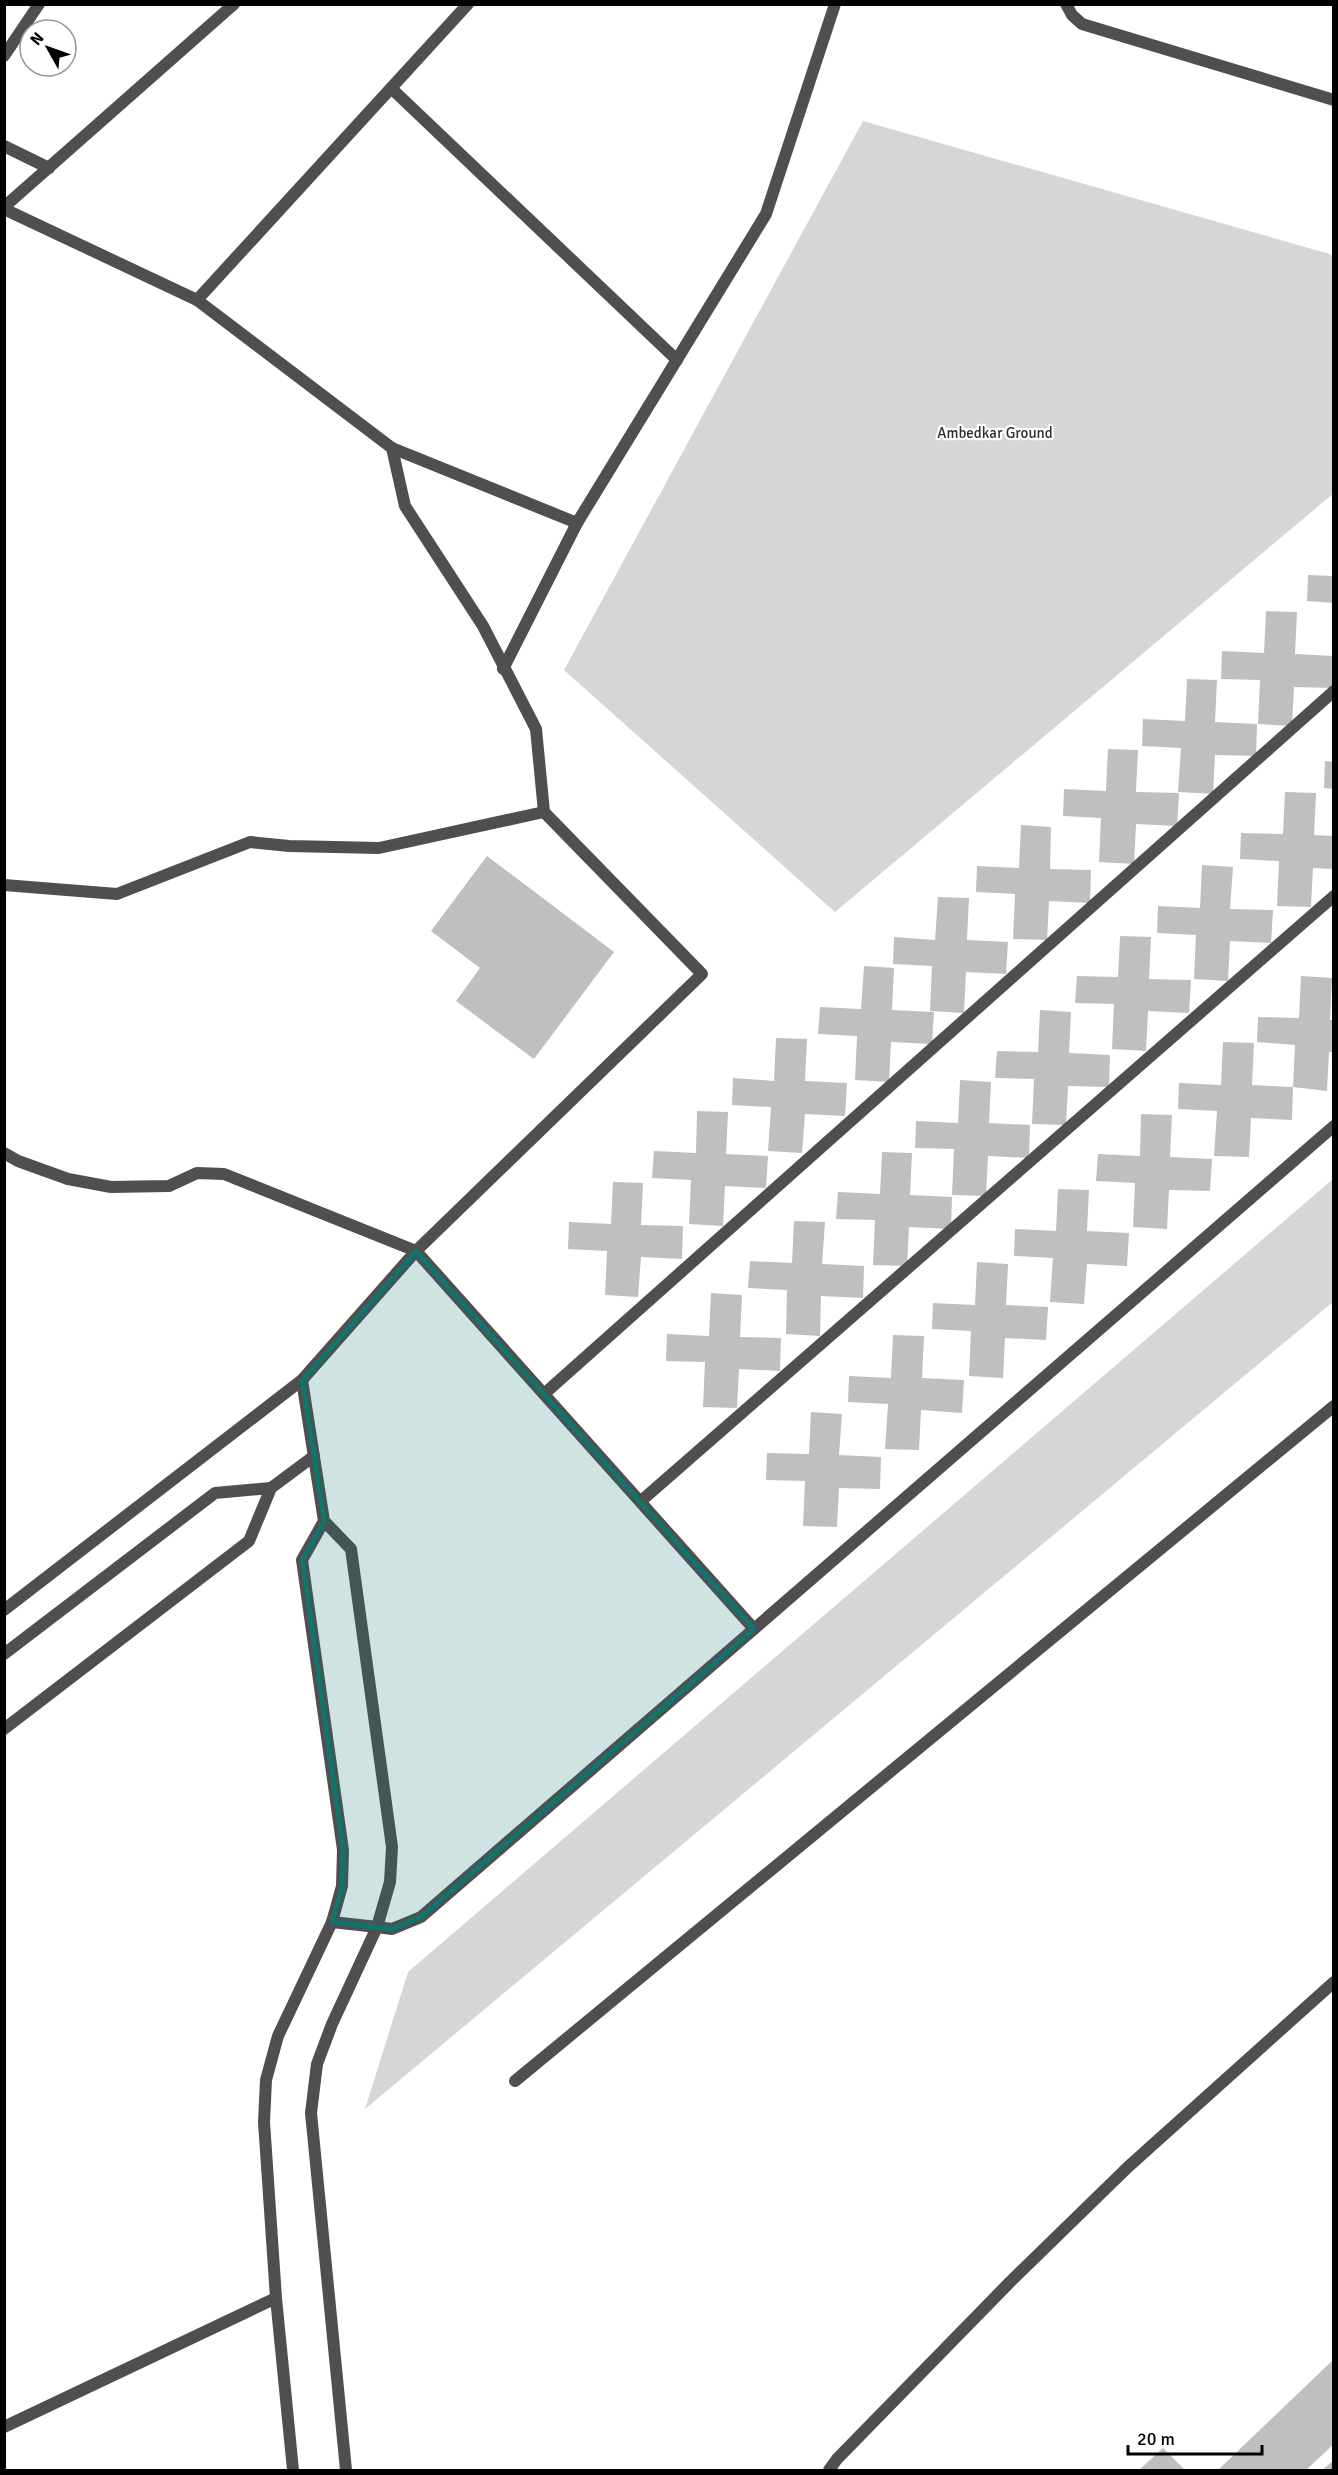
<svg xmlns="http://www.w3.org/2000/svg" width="1338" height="2475" font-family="Signika,sans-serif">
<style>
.green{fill:#d6d6d6}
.building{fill:#bfbfbf}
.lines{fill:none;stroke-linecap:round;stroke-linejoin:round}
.service{stroke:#4f4f4f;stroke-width:12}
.minor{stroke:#4f4f4f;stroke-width:12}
.tertiary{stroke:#4f4f4f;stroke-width:12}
.marked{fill:#0f766e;fill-opacity:0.2;stroke:#0f766e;stroke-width:4.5;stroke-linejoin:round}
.labels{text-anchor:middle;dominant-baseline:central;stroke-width:4.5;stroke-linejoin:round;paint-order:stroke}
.park-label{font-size:15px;fill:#2d2d2d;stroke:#fff}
</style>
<rect width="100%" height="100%" fill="#fff"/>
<g class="green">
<path d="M 863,121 L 1333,255 L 1334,493 L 835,912 L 564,670 Z"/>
<path d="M 1333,1179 L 1333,1302 L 365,2109 L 408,1972 Z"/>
</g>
<g class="building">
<path d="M 1308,575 L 1334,576 L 1334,603 L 1307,601 Z"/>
<path d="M 1266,611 L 1297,612 L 1295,654 L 1334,656 L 1334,688 L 1294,687 L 1292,726 L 1258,724 L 1260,680 L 1221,679 L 1222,651 L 1264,653 Z"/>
<path d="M 1187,679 L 1217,680 L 1215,722 L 1257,724 L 1256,756 L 1215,755 L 1213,794 L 1178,792 L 1181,748 L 1142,746 L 1143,719 L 1185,721 Z"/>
<path d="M 1108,749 L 1138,750 L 1136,792 L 1179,793 L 1177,826 L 1136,824 L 1134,864 L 1099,862 L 1101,818 L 1063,816 L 1064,789 L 1106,791 Z"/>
<path d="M 1325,761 L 1334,762 L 1334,789 L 1324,788 Z"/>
<path d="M 1285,792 L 1316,793 L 1314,835 L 1334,836 L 1334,869 L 1313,868 L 1311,907 L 1277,906 L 1279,861 L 1240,859 L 1241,833 L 1283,834 Z"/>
<path d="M 1021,825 L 1051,827 L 1050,869 L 1091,870 L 1090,903 L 1049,901 L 1047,940 L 1013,939 L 1015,894 L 976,892 L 977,866 L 1019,868 Z"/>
<path d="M 487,856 L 614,952 L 534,1059 L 456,1001 L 480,968 L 431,931 Z"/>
<path d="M 1202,865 L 1233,867 L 1230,909 L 1273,910 L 1271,943 L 1230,941 L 1228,981 L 1194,979 L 1196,935 L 1157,933 L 1158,906 L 1200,908 Z"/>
<path d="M 938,897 L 969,898 L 967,940 L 1008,942 L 1006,974 L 966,972 L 964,1013 L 930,1011 L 932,966 L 893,964 L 894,937 L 935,940 Z"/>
<path d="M 1120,936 L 1151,937 L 1149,979 L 1191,980 L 1189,1013 L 1148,1011 L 1146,1051 L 1112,1049 L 1114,1004 L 1075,1003 L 1077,976 L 1118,977 Z"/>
<path d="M 864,966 L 894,968 L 892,1010 L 934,1012 L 932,1044 L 891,1042 L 889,1082 L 855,1080 L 857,1036 L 818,1034 L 820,1007 L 861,1009 Z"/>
<path d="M 1301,976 L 1332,978 L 1330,1020 L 1334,1020 L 1334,1052 L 1329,1052 L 1327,1091 L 1293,1087 L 1295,1045 L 1257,1042 L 1258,1017 L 1299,1018 Z"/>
<path d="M 1040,1010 L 1071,1012 L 1069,1053 L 1110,1055 L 1109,1087 L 1068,1086 L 1066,1125 L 1032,1124 L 1034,1079 L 995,1078 L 997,1051 L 1038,1052 Z"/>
<path d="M 776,1038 L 807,1039 L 805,1081 L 847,1083 L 845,1116 L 805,1114 L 802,1153 L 768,1151 L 771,1107 L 732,1105 L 733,1078 L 774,1081 Z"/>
<path d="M 1223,1042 L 1254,1043 L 1252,1085 L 1293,1087 L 1292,1120 L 1251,1118 L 1249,1157 L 1214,1156 L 1217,1111 L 1178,1109 L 1179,1083 L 1221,1085 Z"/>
<path d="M 960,1080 L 991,1082 L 989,1123 L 1030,1125 L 1029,1158 L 988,1156 L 986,1196 L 952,1195 L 954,1149 L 915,1148 L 916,1121 L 958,1123 Z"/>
<path d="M 697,1111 L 728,1112 L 726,1154 L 768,1156 L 766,1188 L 725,1186 L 723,1226 L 689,1224 L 691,1180 L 652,1178 L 654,1151 L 696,1153 Z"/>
<path d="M 1141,1114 L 1172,1115 L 1170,1157 L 1212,1159 L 1210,1191 L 1169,1190 L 1167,1229 L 1133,1227 L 1135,1183 L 1096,1181 L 1098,1154 L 1140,1156 Z"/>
<path d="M 882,1152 L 912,1153 L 910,1195 L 952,1197 L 951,1229 L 909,1227 L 907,1266 L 873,1265 L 875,1220 L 836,1219 L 838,1192 L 880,1194 Z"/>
<path d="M 613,1182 L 643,1183 L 641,1225 L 683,1226 L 682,1259 L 641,1257 L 638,1297 L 605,1295 L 607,1251 L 568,1249 L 569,1222 L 611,1224 Z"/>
<path d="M 1058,1189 L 1089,1190 L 1087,1231 L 1129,1233 L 1127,1266 L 1087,1264 L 1084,1304 L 1050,1302 L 1053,1258 L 1014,1256 L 1015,1229 L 1056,1231 Z"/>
<path d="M 794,1221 L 825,1222 L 822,1264 L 864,1266 L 863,1298 L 821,1296 L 820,1336 L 786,1334 L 787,1290 L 748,1288 L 750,1261 L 792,1263 Z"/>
<path d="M 977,1262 L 1008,1264 L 1006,1305 L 1048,1307 L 1046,1340 L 1005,1338 L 1003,1378 L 969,1376 L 971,1331 L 932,1329 L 933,1303 L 975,1305 Z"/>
<path d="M 711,1293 L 742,1295 L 740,1337 L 781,1338 L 780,1371 L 739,1369 L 737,1408 L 703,1407 L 705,1362 L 666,1361 L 667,1334 L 709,1336 Z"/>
<path d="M 893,1335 L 924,1336 L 922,1378 L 964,1380 L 962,1413 L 921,1410 L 919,1450 L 885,1449 L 888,1404 L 848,1402 L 849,1376 L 891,1378 Z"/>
<path d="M 811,1412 L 842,1414 L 839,1455 L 881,1457 L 880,1489 L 839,1488 L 837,1527 L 803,1526 L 805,1481 L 766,1480 L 767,1453 L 809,1454 Z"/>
<path d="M 1334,2359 L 1334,2444 L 1306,2470 L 1220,2470 L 1219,2469 Z"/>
<path d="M 1163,2448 L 1185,2470 L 1139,2470 Z"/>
<path d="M 1334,2460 L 1334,2470 L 1322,2470 Z"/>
</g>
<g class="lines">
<g class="service">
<path d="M 1066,4 L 1072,15 L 1082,24 L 1334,100"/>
<path d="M 754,1629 L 1334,1126"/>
<path d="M 4,1654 L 215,1493 L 271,1488"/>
<path d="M 4,1729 L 249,1541 L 271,1488 L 314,1456"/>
<path d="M 515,2081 L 1334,1406"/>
<path d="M 4,2427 L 276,2298"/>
<path d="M 829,2470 L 837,2459 L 1010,2282 L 1128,2167 L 1334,1982"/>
</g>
<g class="minor">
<path d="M 4,56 L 39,4"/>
<path d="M 391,88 L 677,360"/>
<path d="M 4,146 L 49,168"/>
<path d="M 4,207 L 234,4"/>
<path d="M 4,209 L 197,300 L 392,448 L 405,506 L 483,626 L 536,729 L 544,812 L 702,974 L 416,1251 L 302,1380 L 4,1610"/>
<path d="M 197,300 L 468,4"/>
<path d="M 392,448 L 577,523 L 766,214 L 835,4"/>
<path d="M 503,669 L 577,523"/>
<path d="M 4,885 L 117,894 L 250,842 L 289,846 L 379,848 L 544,812"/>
<path d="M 4,1153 L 18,1161 L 68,1179 L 111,1187 L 169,1186 L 197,1173 L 224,1174 L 416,1251 L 754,1629 L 421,1917 L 392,1929 L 377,1927"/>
<path d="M 544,1394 L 1334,691"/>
<path d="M 641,1501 L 1334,896"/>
</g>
<g class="tertiary">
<path d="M 302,1380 L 324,1521 L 351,1549 L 392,1847 L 390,1882 L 377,1927 L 332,2024 L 317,2064 L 311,2113 L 346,2470"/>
<path d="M 332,1922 L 377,1927"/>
<path d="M 293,2470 L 276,2298 L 264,2122 L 266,2080 L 278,2036 L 332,1922 L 342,1886 L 343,1850 L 302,1560 L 324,1521"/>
</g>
</g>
<path class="marked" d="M 416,1251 L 754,1629 L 421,1917 L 392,1929 L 332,1922 L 342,1886 L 343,1850 L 302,1560 L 324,1521 L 302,1380 Z"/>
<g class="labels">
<g class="park-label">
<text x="995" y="433">Ambedkar Ground</text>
</g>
</g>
<rect width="1338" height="2475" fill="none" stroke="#000000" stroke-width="12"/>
<g transform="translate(48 48) rotate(310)"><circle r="28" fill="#ffffff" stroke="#999999" stroke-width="1.5"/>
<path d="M0-4.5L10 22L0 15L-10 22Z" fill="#000000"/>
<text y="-9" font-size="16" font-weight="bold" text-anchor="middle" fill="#000000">N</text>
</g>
<path d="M1128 2445v9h134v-9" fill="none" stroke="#000000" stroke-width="3"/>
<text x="1137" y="2445" font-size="18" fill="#000000" stroke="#ffffff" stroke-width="4.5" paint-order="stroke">20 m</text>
</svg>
